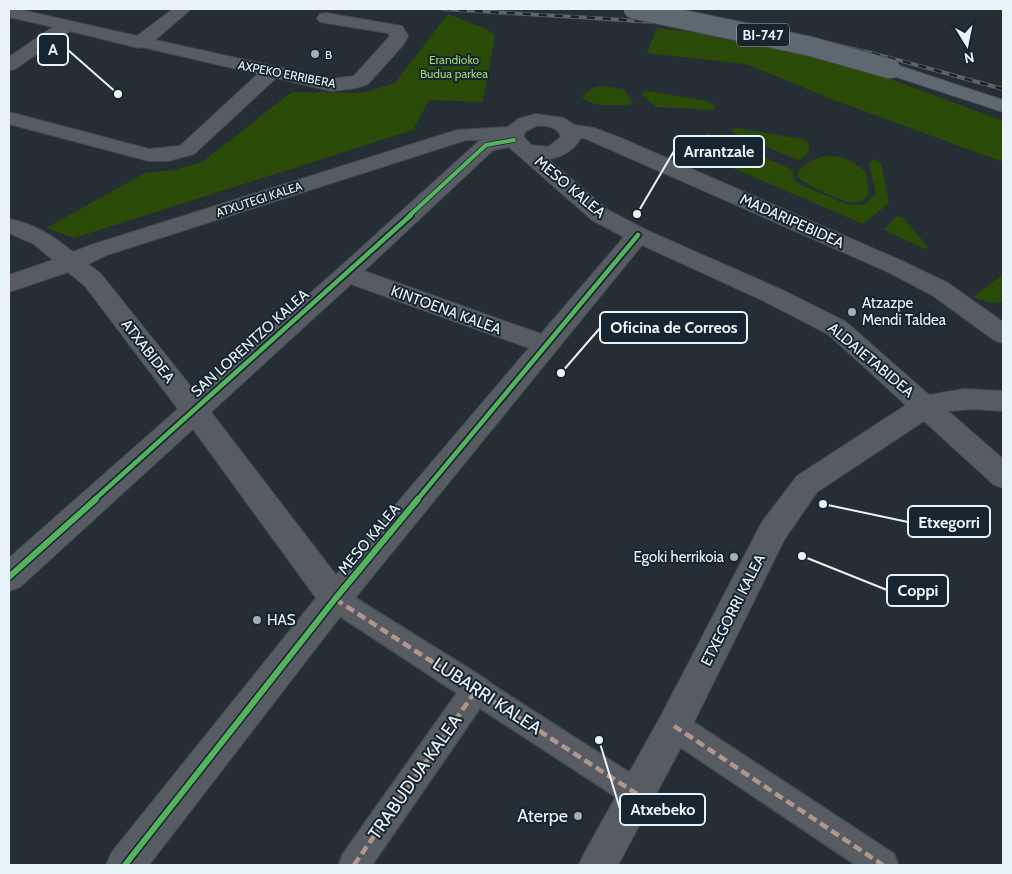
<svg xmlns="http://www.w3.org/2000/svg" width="1012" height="874" font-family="Cabin,sans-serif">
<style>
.green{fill:#294b07}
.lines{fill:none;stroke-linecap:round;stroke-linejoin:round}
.pedestrian-casing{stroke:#434b50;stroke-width:3}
.minor-casing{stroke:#434b50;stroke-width:2}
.primary-casing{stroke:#434b50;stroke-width:2}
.pedestrian{fill:#565c62;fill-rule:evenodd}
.minor{fill:#565c62;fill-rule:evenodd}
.primary{fill:#5e6870;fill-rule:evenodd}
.rail-casing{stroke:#5c6468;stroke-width:4}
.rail{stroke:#162530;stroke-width:2.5;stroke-dasharray:8;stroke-linecap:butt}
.primary-bridge-casing{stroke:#434b50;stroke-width:21;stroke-linecap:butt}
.primary-bridge{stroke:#5e6870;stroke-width:19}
.quiet{stroke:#b2968c;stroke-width:4.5;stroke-dasharray:9 4.5;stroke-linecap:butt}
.cycleway-far2-casing{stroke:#162530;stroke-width:5.5}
.cycleway-far1-casing{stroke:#162530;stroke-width:8}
.cycleway-casing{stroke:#162530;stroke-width:9}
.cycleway-far2{stroke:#56b35d;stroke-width:4}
.cycleway-far1{stroke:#56b35d;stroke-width:4.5}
.cycleway{stroke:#56b35d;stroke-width:6}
.poi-dot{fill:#a4aeb5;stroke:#162530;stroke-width:2}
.labels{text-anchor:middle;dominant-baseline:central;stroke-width:4;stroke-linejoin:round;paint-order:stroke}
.far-poi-label{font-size:12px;fill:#e9f3fa;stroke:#162530;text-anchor:start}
.far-park-label{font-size:12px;fill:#9dda6f;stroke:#162530}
.far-street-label{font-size:12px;fill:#e9f3fa;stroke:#162530}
.shield{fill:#162530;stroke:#aab5bd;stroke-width:1}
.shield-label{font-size:14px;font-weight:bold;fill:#e9f3fa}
.street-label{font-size:15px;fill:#e9f3fa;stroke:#162530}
.poi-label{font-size:15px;fill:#e9f3fa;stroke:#162530;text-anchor:start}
.near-street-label{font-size:18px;fill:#e9f3fa;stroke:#162530}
.near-poi-label{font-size:18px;fill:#e9f3fa;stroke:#162530;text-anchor:end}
.leader{fill:none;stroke:#e9f3fa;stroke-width:2}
.callout-dot{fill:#e9f3fa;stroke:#162530;stroke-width:2}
.callout{fill:#162530;stroke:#e9f3fa;stroke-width:2}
.callout-label{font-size:16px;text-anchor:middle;font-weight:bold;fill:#e9f3fa}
</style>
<rect width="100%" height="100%" fill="#252e35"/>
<g class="green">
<path d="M 448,14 L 486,29 L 495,35 L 483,102 L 429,100 L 413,130 L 74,238 L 46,228 L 145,173 L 174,170 L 202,162 L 292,92 L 362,93 L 395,83 Z"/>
<path d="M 657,28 L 748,39 L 874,73 L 1003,121 L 1003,162 L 831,99 L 746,64 L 647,53 Z"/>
<path d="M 603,86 L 624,89 L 633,103 L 628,105 C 615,105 589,108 582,96 L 593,88 Z"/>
<path d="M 646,91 L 703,100 L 714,104 L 716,107 L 712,110 L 656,107 L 642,95 L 644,92 Z"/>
<path d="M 736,128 L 803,139 L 808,143 C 811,151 806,158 798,160 L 734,133 L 731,129 Z"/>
<path d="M 707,133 L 793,170 L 793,178 L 799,184 L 848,205 L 865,205 L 876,193 L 869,164 L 873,159 L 881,163 L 889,203 L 863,224 L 691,150 Z"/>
<path d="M 827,156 C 842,155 857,162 866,173 L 869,194 C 865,198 862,202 856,203 C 845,204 804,184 797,176 C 799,165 817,157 827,156 Z"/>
<path d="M 897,216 L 902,217 L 928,247 L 925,249 L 884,230 Z"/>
<path d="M 1003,274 L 1003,302 L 990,303 L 973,297 Z"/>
</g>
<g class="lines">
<defs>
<g id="pedestrian">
<path d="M 335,587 L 344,591 L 487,680 L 488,682 L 647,784 L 652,794 L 647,804 L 637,809 L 627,804 L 480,708 L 372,865 L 339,865 L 343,854 L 457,693 L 326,607 L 322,599 L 326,591 Z"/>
<path d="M 674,712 L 684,716 L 894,854 L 898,865 L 856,865 L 664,736 L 660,726 L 664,716 Z"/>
</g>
<g id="minor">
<path d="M 9,9 L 17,9 L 137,36 L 173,9 L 191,9 L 155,40 L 332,79 L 354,76 L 390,36 L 388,33 L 320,22 L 317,18 L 320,14 L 326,13 L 402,26 L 408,36 L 403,45 L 368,84 L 356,88 L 332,91 L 276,78 L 194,154 L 168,161 L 149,161 L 9,124 L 9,112 L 149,149 L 180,146 L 258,74 L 142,47 L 139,48 L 70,31 L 15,69 L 9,70 L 9,57 L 53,27 L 9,17 Z"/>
<path d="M 536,114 L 564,118 L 574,125 L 594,128 L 623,139 L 902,261 L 948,283 L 1003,322 L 1003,343 L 994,340 L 932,295 L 886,271 L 584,138 L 581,138 C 573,151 563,157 548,159 L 608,210 L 646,230 L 780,289 L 846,322 L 929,395 L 964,389 L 1003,391 L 1003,411 L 973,409 L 948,411 L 1003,459 L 1003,488 L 993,484 L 924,421 L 817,492 L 784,540 L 686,738 L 618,865 L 579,865 L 585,852 L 662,714 L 762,522 L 797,476 L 906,405 L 828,334 L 764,301 L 642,245 L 346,609 L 149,865 L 106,865 L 112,852 L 316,598 L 193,429 L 20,587 L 9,591 L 9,558 L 178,409 L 85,286 L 68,272 L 9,292 L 9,275 L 53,260 L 34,244 L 9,233 L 9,219 C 35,224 53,236 73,252 L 91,245 L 457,130 L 508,127 L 518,119 ZM 536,126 C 547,125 557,126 561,137 L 548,147 L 531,145 L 523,136 L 526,131 ZM 466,140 L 483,140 L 479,141 L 339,268 L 196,393 L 101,274 L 88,264 L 107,255 ZM 509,147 L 592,220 L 624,237 L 541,334 L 364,271 L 493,150 ZM 351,284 L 529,348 L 336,575 L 211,412 Z"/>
</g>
<path id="primary" d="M 891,63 L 1003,100 L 1003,112 L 884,73 L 882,69 L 884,65 Z"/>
</defs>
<use href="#pedestrian" class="pedestrian-casing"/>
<use href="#minor" class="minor-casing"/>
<use href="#primary" class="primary-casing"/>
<use href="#pedestrian" class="pedestrian"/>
<use href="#minor" class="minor"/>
<use href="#primary" class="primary"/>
<defs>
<path id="rail" d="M 443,9 C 551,16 660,20 768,33 C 848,43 925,68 1003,89"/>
</defs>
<use href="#rail" class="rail-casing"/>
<use href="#rail" class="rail"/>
<defs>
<path id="primary-bridge" d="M 633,9 L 809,46 L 891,69"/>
</defs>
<use href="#primary-bridge" class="primary-bridge-casing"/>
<use href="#primary-bridge" class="primary-bridge"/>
<g class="quiet">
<path d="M 335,599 L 637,794"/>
<path d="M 674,726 L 883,865"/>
<path d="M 354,865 L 477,689"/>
</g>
<defs>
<path id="cycleway-far2" d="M 409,216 L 486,145 L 514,140"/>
<g id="cycleway-far1">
<path d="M 94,500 L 411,215"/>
<path d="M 417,500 L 638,235"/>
</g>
<g id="cycleway">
<path d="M 9,577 L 96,499"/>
<path d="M 125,865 L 335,599 L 418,499"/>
</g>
</defs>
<use href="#cycleway-far2" class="cycleway-far2-casing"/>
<use href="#cycleway-far1" class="cycleway-far1-casing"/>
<use href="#cycleway" class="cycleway-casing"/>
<use href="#cycleway-far2" class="cycleway-far2"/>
<use href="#cycleway-far1" class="cycleway-far1"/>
<use href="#cycleway" class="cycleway"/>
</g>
<g class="poi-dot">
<circle cx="315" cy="54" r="5"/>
<circle cx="852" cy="312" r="5"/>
<circle cx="734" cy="557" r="5"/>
<circle cx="257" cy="620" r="5"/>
<circle cx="578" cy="816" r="5"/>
</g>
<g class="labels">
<g class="far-poi-label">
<text x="325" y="54">B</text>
</g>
<g class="far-park-label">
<text x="454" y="59">Erandioko<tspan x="454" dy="14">Budua parkea</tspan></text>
</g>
<g class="far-street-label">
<text transform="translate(287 74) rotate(11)">AXPEKO ERRIBERA</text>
<text transform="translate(259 199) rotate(-18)">ATXUTEGI KALEA</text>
</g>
<rect class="shield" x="737" y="23.5" width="52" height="23" rx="4"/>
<g class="shield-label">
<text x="763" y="35">BI-747</text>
</g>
<g class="street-label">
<text transform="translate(570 187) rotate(40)">MESO KALEA</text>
<text transform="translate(792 221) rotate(24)">MADARIPEBIDEA</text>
<text transform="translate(446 310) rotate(20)">KINTOENA KALEA</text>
<text transform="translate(250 343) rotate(-42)">SAN LORENTZO KALEA</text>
<text transform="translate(148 351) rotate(52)">ATXABIDEA</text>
<text transform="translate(871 360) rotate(40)">ALDAIETABIDEA</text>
<text transform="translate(369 539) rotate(-50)">MESO KALEA</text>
<text transform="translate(733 610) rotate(-63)">ETXEGORRI KALEA</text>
</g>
<g class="poi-label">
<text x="862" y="303">Atzazpe<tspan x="862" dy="17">Mendi Taldea</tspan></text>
<text x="724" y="557" text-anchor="end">Egoki herrikoia</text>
<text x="267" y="620">HAS</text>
</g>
<g class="near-street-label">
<text transform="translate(487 696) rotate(33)">LUBARRI KALEA</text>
<text transform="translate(415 777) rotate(-55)">TRABUDUA KALEA</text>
</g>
<g class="near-poi-label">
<text x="568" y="816">Aterpe</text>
</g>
</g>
<path class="leader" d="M118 94L68 50M637 214L674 151M561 373L600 328M823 504L908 522M802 556L887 590M599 740L620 809"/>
<g class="callout-dot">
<circle cx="118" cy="94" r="5"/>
<circle cx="637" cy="214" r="5"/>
<circle cx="561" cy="373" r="5"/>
<circle cx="823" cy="504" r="5"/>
<circle cx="802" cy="556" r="5"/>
<circle cx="599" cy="740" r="5"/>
</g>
<g class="callout">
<rect x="38" y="34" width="30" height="31" rx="5"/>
<rect x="674" y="136" width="90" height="31" rx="5"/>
<rect x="600" y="312" width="147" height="31" rx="5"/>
<rect x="908" y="506" width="82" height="31" rx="5"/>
<rect x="887" y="575" width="61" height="31" rx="5"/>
<rect x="620" y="794" width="85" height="31" rx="5"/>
</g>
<g class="callout-label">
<text x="53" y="55">A</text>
<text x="719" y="157">Arrantzale</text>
<text x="674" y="333">Oficina de Correos</text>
<text x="949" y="528">Etxegorri</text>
<text x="918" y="596">Coppi</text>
<text x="663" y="815">Atxebeko</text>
</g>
<rect width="1012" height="874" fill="none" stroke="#e9f3fa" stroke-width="20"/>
<g transform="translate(967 45) rotate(170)" stroke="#162530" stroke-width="4" paint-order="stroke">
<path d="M0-4L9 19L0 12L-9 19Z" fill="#e9f3fa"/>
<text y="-8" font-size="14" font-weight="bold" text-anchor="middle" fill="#e9f3fa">N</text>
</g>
</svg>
